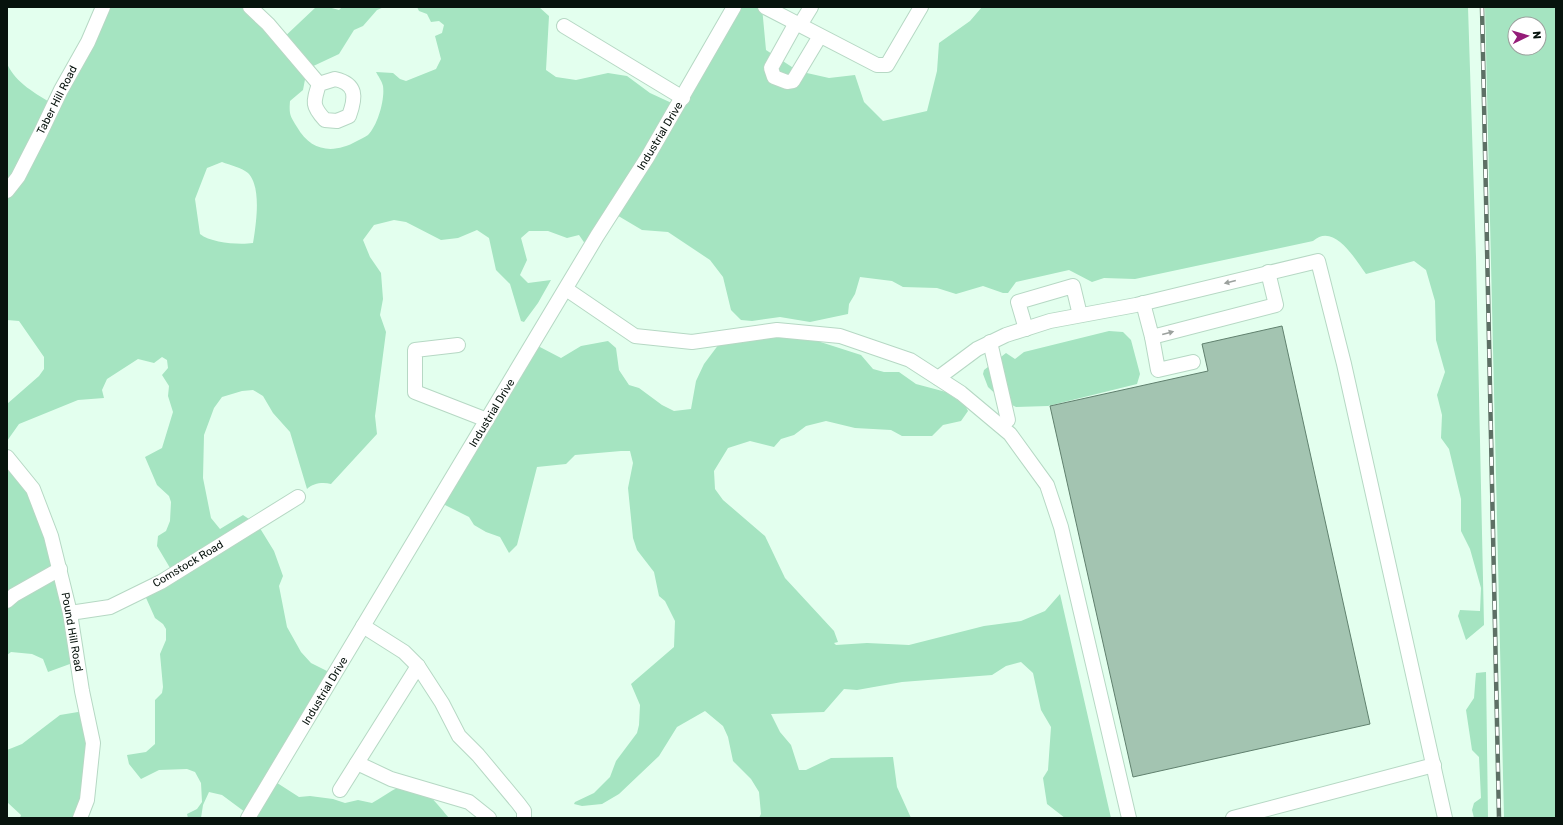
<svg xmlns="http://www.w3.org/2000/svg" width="1563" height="825" font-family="Rubik,sans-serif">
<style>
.green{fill:#a5e4c1;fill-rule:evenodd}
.building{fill:#a3c4b1;stroke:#60806e}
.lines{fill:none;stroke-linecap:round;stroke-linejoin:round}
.minor-casing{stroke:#b6d8c4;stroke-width:16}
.minor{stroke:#fff;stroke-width:14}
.rail-casing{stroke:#5d7065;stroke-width:4.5}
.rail{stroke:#fff;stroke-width:3;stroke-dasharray:9;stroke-linecap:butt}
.oneway{fill:#9ca19e}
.labels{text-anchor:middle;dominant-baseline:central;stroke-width:3.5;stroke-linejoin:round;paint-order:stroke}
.street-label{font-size:11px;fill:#07130d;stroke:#fff}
</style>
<rect width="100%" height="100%" fill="#e3ffee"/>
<g class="green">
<path d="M 105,7 L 259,7 L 280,41 L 316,7 L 328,7 L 339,10 L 342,7 L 384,7 L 377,10 L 363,26 L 354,30 L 339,54 L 307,69 L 303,90 L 290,101 C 289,115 290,115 297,127 C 311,152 334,154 357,141 C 361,139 365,137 368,135 C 378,125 385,99 383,86 C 382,81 378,76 376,72 L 393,73 L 400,79 L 406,81 L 436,69 L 441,59 L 435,36 L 442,33 L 444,25 L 439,21 L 431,22 L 427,14 L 419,11 L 417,7 L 539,7 L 549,16 L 546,70 L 556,77 L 576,80 L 608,73 L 627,76 L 650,93 L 676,105 L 735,7 L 762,7 L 766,50 L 798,71 L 829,78 L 855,75 L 864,102 L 883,121 L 927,111 L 937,71 L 939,43 L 970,21 L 982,7 L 1468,7 L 1476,257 L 1484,625 L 1466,640 L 1458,616 L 1460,610 L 1480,611 L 1481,588 L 1470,549 L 1461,531 L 1461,499 L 1449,449 L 1441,438 L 1442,415 L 1437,395 L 1445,372 L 1436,340 L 1435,301 L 1426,270 L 1414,261 L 1366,274 C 1355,259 1334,222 1313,241 L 1135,279 L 1104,278 L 1092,282 L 1069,270 L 1016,282 L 1008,293 L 1003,293 L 983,286 L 956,294 L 937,288 L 903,287 L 892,281 L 860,277 L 855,294 L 849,304 L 848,314 L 810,322 L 780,317 L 752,321 L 741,320 L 731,310 L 723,277 L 710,260 L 668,232 L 642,230 L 615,214 L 590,251 L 579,235 L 567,238 L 548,231 L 529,231 L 521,238 L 527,260 L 520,275 L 528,283 L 551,280 L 538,303 L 524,322 L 521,321 L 510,284 L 496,270 L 489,238 L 477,230 L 458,238 L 441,240 L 406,222 L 394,220 L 374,225 L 363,240 L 370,257 L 381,273 L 383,299 L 380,315 L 386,332 L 375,416 L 377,434 L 331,484 C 323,482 313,483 307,489 L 290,432 L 273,413 L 263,396 L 253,390 L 242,391 L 222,397 L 214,408 L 204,435 L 203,478 L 211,518 L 220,529 L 243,515 L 258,525 L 274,551 L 283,576 L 279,586 L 287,627 L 301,652 L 311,663 L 333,674 L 271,779 L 299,797 L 310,796 L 333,799 L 345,803 L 358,800 L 372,803 C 381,798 390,791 399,787 C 419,778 438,805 449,818 L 249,818 L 249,815 L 222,795 L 209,792 L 203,805 L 201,818 L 188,818 L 187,814 L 197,809 L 202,802 L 201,783 L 195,772 L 187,769 L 159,770 L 141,779 L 129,764 L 127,755 L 146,752 L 155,744 L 155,700 L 162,693 L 163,687 L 160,654 L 166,640 L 166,629 L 163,624 L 155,618 L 143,591 L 173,573 L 157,546 L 158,536 L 166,531 L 170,521 L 171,502 L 169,496 L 157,485 L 145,457 L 162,448 L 173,412 L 168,396 L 169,386 L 162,375 L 168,368 L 167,360 L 162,357 L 154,363 L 138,359 L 107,379 L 102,390 L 104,398 L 78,400 L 19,424 L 7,441 L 7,404 L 39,376 L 44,369 L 44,357 L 19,321 L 7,320 L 7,64 C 17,84 35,93 53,104 ZM 222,162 C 230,165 242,168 248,173 C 262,187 256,225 253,243 C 239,245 211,243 200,234 L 195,199 L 207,168 Z"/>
<path d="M 1485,7 L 1556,7 L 1556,818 L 1504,818 ZM 1515,24 L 1539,24 L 1539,48 L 1515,48 Z"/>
<path d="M 1109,331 L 1123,332 L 1131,340 L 1140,374 L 1137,384 L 1048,406 L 1016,407 L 1002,400 L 988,387 L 983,374 L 984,370 L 1006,353 L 1015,359 L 1024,352 Z"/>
<path d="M 758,334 L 808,338 L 861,355 L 873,369 L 884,372 L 899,372 L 916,384 L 946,392 L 965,405 L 968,411 L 961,421 L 943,425 L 932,436 L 902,436 L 891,430 L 855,428 L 826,421 L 806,426 L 794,435 L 781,439 L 774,447 L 750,441 L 728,448 L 714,471 L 715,489 L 723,500 L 765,536 L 785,578 L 834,631 L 838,642 L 834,643 L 836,645 L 867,643 L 909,645 L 984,626 L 1021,621 L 1045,611 L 1060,594 L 1111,818 L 1065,818 L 1047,804 L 1043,778 L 1048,770 L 1051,727 L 1041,710 L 1033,673 L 1021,662 L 1006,666 L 992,675 L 902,682 L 857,690 L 844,689 L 824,712 L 771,714 L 780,732 L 791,745 L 799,770 L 806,770 L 831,758 L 893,757 L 897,787 L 911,818 L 759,818 L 761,814 L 759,792 L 751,779 L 733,761 L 728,737 L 723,726 L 705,711 L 677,727 L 659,756 L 619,794 L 602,804 L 582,806 L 574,804 L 575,802 L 594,793 L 610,777 L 616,761 L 637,733 L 639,725 L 640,705 L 631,684 L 674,647 L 675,621 L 665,601 L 659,596 L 654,572 L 637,550 L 633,538 L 628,488 L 633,463 L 630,451 L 621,451 L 575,455 L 566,464 L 537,467 L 517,545 L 509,553 L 500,537 L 486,532 L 474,525 L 469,517 L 441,503 L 538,346 L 561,358 L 581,346 L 608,341 L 616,348 L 619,370 L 629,385 L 639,388 L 662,405 L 674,411 L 691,409 L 696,381 L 704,364 L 719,344 Z"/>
<path d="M 7,456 L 35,489 L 78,661 L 48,672 L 43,659 L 32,654 L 11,652 L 7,655 Z"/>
<path d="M 1486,672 L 1488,818 L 1474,818 L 1472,810 L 1474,803 L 1481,798 L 1479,757 L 1472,750 L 1466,710 L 1474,698 L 1476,673 Z"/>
<path d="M 84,711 L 88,741 L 82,797 L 77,818 L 20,818 L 21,815 L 7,802 L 7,750 L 22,744 L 60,715 Z"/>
</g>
<path class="building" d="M 1282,326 L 1370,724 L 1133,777 L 1050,406 L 1208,371 L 1202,344 Z"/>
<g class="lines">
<defs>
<g id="minor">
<path d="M 250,7 L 268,24 L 319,84"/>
<path d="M 765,7 L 877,65 L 887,65 L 921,7"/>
<path d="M 796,23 L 771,68 L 774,77 L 787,82 L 793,81 L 820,36"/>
<path d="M 800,25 L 811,7"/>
<path d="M 564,26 L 683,98"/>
<path d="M 335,79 C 357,84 356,97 349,116 L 337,121 L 325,120 C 312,106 313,103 319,84 Z"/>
<path d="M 7,191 L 18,177 L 40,134 L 61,90 L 88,42 L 103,7"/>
<path d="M 566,289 L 635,336 L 692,342 L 777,330 L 840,336 L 910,360 L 961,393 L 1010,434 L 1047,485 L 1061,527 L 1129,818"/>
<path d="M 1143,303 L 1152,337 L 1276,305 L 1268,272"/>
<path d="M 1026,329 L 1018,302 L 1073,286 L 1080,315"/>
<path d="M 1152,337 L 1158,370 L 1193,362"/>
<path d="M 990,342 L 1008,420"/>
<path d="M 458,345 L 415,350 L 415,392 L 487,420"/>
<path d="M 938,378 L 977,349 L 1006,335 L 1050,321 L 1136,305 L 1318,261 L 1344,364 L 1445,818"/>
<path d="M 7,457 L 33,489 L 51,536 L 70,613 L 82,691 L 93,743 L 87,800 L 80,818"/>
<path d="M 7,601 L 14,595 L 60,569"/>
<path d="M 70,613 L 110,607 L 161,582 L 298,497"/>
<path d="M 363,626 L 404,652 L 418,666 L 442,703 L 459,736 L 478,755 L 518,803 L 524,811 L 524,818"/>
<path d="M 357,763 L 391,779 L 469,802 L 489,818"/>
<path d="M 340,790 L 418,666"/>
<path d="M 248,818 L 597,236 L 647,158 L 734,7"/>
<path d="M 1233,818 L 1434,765"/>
</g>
</defs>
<use href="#minor" class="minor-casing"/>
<use href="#minor" class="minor"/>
<defs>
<path id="rail" d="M 1482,7 L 1499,818"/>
</defs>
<use href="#rail" class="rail-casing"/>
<use href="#rail" class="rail"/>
</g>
<defs><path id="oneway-solid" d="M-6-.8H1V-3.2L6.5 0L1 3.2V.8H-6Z"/></defs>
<g class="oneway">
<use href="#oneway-solid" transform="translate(1230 282) rotate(166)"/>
<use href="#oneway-solid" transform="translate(1168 333) rotate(-15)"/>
</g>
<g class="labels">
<g class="street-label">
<text transform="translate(57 100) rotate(-63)">Taber Hill Road</text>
<text transform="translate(660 136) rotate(-59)">Industrial Drive</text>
<text transform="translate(492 413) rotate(-59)">Industrial Drive</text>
<text transform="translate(188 564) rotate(-31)">Comstock Road</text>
<text transform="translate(72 632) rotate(80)">Pound Hill Road</text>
<text transform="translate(325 691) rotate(-59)">Industrial Drive</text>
</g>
</g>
<rect width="1563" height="825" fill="none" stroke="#07130d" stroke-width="16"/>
<g transform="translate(1527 36) rotate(85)"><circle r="19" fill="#ffffff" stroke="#9ca19e"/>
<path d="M0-3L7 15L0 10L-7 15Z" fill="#941c78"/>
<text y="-6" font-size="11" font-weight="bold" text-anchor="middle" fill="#07130d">N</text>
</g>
</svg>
